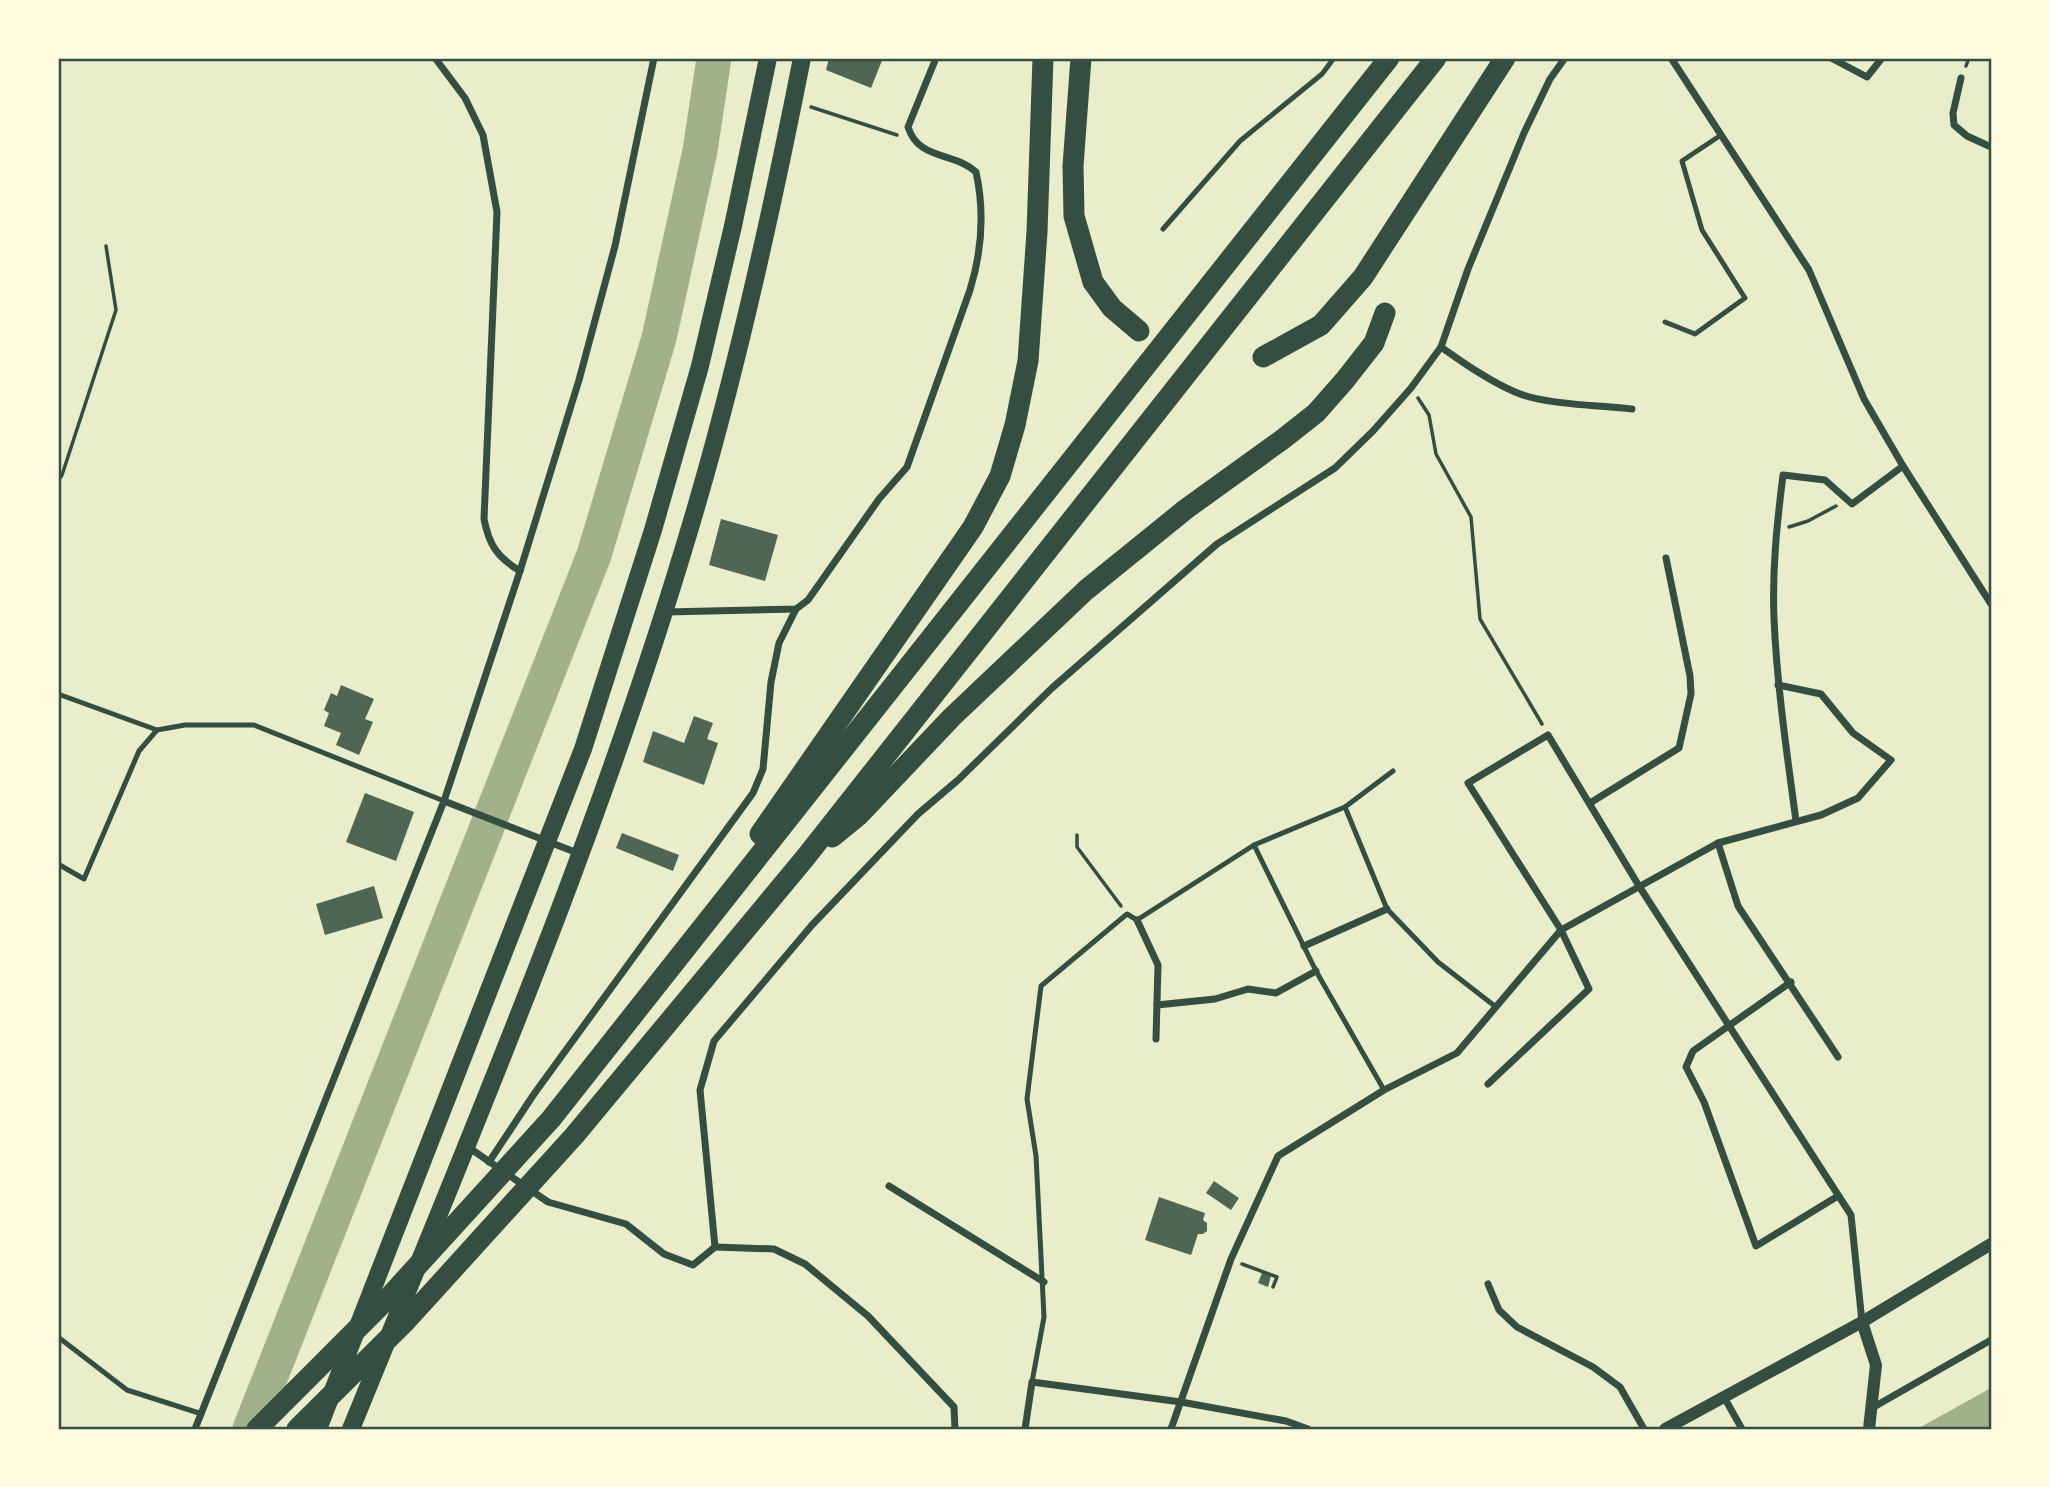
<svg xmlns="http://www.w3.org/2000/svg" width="2049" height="1487" font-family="'Work Sans',sans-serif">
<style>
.water{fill:#a3b18a}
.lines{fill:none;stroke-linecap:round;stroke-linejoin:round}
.river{stroke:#a3b18a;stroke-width:35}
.building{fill:#4f6655}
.path{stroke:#344e41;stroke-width:3.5}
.service{stroke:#344e41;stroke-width:5}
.minor{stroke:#344e41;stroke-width:7}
.tertiary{stroke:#344e41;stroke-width:12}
.primary{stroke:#344e41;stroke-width:18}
.motorway{stroke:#344e41;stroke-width:21}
.neatline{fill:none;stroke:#344e41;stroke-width:2.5}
</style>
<rect width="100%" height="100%" fill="#e9edc9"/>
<path class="water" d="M 1991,1388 L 1991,1429 L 1917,1429 Z"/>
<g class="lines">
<path class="river" d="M 250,1429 L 594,555 L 659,338 L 700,151 L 714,58"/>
</g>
<g class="building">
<path d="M 829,58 L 883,58 L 871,88 L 826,70 Z"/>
<path d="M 721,519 L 778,535 L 765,581 L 709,565 Z"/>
<path d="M 341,685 L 374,699 L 365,719 L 373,722 L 359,755 L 336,745 L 341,733 L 324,726 L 329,713 L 324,710 L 331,693 L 337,696 Z"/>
<path d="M 694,716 L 713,723 L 707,739 L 718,743 L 704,785 L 643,762 L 653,731 L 684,743 Z"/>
<path d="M 365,793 L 414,812 L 396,861 L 346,842 Z"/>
<path d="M 622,833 L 679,855 L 673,871 L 616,848 Z"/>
<path d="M 374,886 L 383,918 L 325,935 L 316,904 Z"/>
<path d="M 1214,1181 L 1239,1198 L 1231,1210 L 1206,1193 Z"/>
<path d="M 1159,1197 L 1205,1213 L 1203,1220 L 1207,1223 L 1207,1231 L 1203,1234 L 1198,1234 L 1191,1255 L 1145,1240 Z"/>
<path d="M 1262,1273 L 1271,1276 L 1268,1287 L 1258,1283 Z"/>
</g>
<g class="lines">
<g class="path">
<path d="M 1966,66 L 1969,58"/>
<path d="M 811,107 L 897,135"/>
<path d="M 1418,398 L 1429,415 L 1436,454 L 1471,517 L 1480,619 L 1542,724"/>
<path d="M 58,481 L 62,475 L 116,310 L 106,246"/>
<path d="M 1789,527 L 1808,521 L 1836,506"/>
<path d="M 1077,835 L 1077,847 L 1121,906"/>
<path d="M 1242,1264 L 1277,1277 L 1273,1287"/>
</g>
<g class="service">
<path d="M 1163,229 L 1240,141 L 1322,74 L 1334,58"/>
<path d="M 1665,322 L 1695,334 L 1745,298 L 1702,230 L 1682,161 L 1721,135"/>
<path d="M 58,694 L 157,730 L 185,725 L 254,725 L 444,801"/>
<path d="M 1393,771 L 1345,807 L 1387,909 L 1438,962 L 1496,1007"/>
<path d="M 1254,845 L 1316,971 L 1384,1090"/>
<path d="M 58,864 L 84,879 L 139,751 L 157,730"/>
<path d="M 58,1337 L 127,1390 L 202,1414"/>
<path d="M 1032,1382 L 1044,1317 L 1036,1156 L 1027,1099 L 1041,986 L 1127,914 L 1137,920 L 1254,845 L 1345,807"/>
</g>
<g class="minor">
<path d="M 435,58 L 465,98 L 483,135 L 497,212 L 484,519 C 489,545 497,557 520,571"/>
<path d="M 1671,58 L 1809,270 L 1864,399 L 1903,466 L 1991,604"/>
<path d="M 1831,58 L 1867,77 L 1882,58"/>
<path d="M 1961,78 L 1953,113 L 1954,125 L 1967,136 L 1991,147"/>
<path d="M 1441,347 C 1464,363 1489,381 1515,392 C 1545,405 1598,405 1632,409"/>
<path d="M 666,612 L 796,609 L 808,600 L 879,499 L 907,467 L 970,290 C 982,251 985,213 976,172 C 953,151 919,161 908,127 L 936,58"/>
<path d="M 444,801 L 580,854"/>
<path d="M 1590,803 L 1679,748 L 1691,694 L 1690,676 L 1666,558"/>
<path d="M 1796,821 C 1787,754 1777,686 1774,619 C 1772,570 1777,523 1783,475 L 1825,480 L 1852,504 L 1903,466"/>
<path d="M 1718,843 L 1738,906 L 1838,1057"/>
<path d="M 1137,920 L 1158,965 L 1156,1039"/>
<path d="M 1304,946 L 1387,909"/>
<path d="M 1791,982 L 1693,1051 L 1686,1067 L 1704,1102 L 1756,1246 L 1838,1196"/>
<path d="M 1157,1005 L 1215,999 L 1248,989 L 1276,993 L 1316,971"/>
<path d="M 1488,1084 L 1589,989 L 1561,930 L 1468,783 L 1548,735 L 1639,886 L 1851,1215 L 1862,1322"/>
<path d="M 468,1147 L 548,1202 L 626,1224 L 664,1254 L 693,1265 L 715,1247 L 700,1090 L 714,1041 L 812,925 L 918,814 L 958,780 L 1052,688 L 1217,544 L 1335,468 L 1373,431 L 1411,388 L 1441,347 L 1468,269 L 1524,133 L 1550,79 L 1565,58"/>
<path d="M 489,1162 L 534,1094 L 753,793 L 763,769 L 771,682 L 779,643 L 796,609"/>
<path d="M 889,1186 L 1044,1282"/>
<path d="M 715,1247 L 774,1249 L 805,1264 L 868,1316 L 954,1407 L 955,1429"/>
<path d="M 1488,1284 L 1499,1310 L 1517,1327 L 1593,1367 L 1620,1387 L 1644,1429"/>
<path d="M 1724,1397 L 1742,1429"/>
<path d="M 1872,1408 L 1991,1340"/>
<path d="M 195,1429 L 444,801 L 520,571 L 579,380 L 615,246 L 654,58"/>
<path d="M 1025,1429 L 1032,1382 L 1181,1402 L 1286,1421 L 1308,1429"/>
<path d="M 1171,1429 L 1231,1259 L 1278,1156 L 1384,1090 L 1457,1053 L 1561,930 L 1718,843 L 1821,815 L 1858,798 L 1891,760 L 1853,733 L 1821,694 L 1778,685"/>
</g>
<g class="tertiary">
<path d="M 1862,1322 L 1876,1365 L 1869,1429"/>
<path d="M 1665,1429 L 1862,1322 L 1991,1244"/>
</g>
<g class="primary">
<path d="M 318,1429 L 583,749 L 653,530 L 700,366 L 733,226 L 768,58"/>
<path d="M 351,1429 C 476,1122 607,816 699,497 C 741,352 773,205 802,58"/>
</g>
<g class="motorway">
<path d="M 1081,58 L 1073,166 L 1074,216 L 1093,282 L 1112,308 L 1139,331"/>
<path d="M 1263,357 L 1321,325 L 1363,277 L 1505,58"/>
<path d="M 760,834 L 973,527 L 1000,476 L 1015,425 L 1028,361 L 1037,232 L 1043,58"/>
<path d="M 832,837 L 859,815 L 952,717 L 1086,590 L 1186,509 L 1283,439 L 1316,413 L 1345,380 L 1374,343 L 1385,313"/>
<path d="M 257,1429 L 389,1297 L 551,1119 L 1389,58"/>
<path d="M 297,1429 L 406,1321 L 574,1136 L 805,858 L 1436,58"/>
</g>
</g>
<rect width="2049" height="1487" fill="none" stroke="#fefae0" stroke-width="119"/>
<rect x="60" y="60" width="1930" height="1368" class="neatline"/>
</svg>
